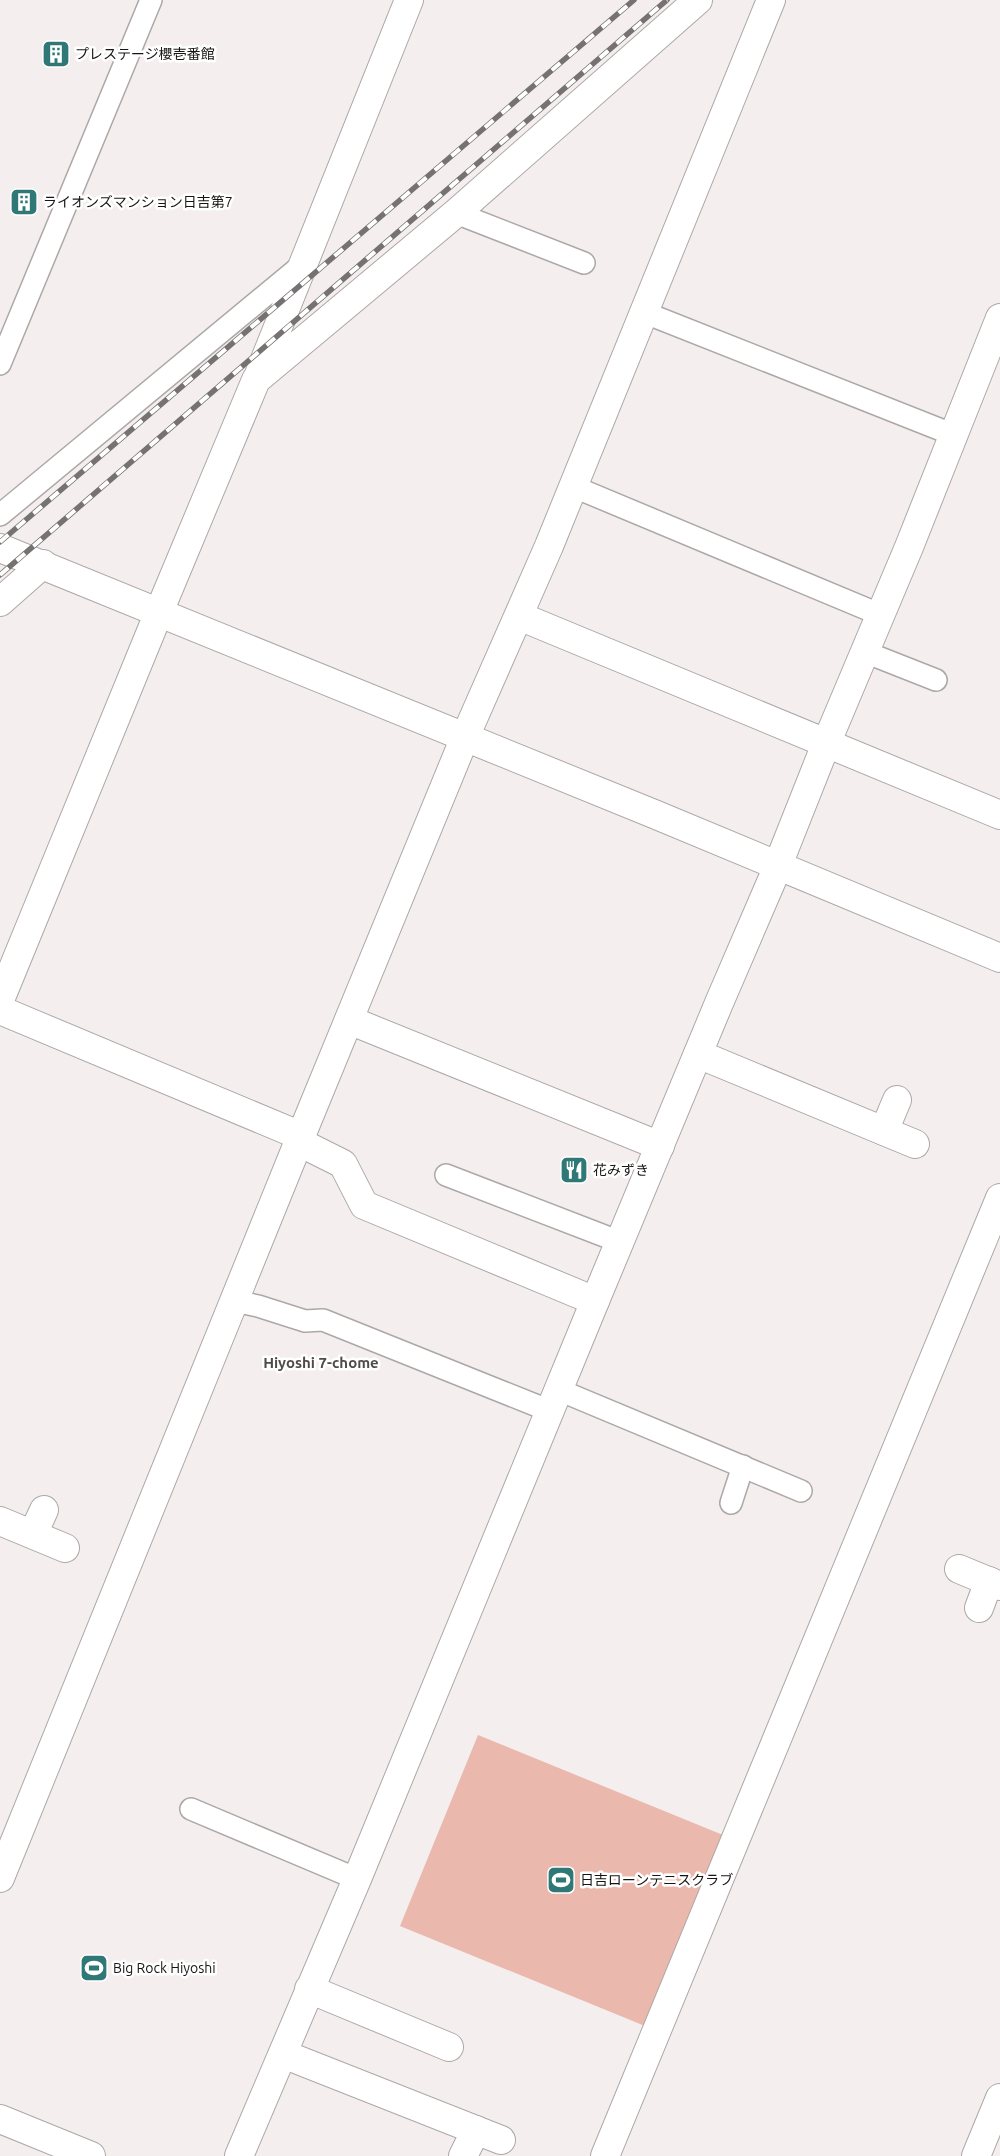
<svg xmlns="http://www.w3.org/2000/svg" width="1000" height="2156" font-family="Ubuntu,'Noto Sans JP',sans-serif">
<style>
.green{fill:#eab8ac}
.lines{fill:none;stroke-linecap:round;stroke-linejoin:round}
.service-casing{stroke:#ada8a7;stroke-width:24}
.minor-casing{stroke:#ada8a7;stroke-width:30}
.tertiary-casing{stroke:#ada8a7;stroke-width:30}
.service{stroke:#fff;stroke-width:21}
.minor{stroke:#fff;stroke-width:28}
.tertiary{stroke:#fff;stroke-width:28}
.rail-casing{stroke:#757271;stroke-width:5.5}
.rail{stroke:#fff;stroke-width:4;stroke-dasharray:11;stroke-linecap:butt}
.labels{text-anchor:middle;dominant-baseline:central;stroke-width:5;stroke-linejoin:round;paint-order:stroke}
.poi-label{font-size:14px;fill:#161514;stroke:#fff;text-anchor:start}
.neighbourhood-label{font-size:15px;font-weight:bold;fill:#4f4b4a;stroke:#fff}
</style>
<rect width="100%" height="100%" fill="#f4efee"/>
<path class="green" d="M 478,1735 L 723,1835 L 645,2026 L 400,1926 Z"/>
<g class="lines">
<defs>
<g id="service">
<path d="M 456,213 L 584,263"/>
<path d="M 643,312 L 954,435"/>
<path d="M 0,364 L 151,0"/>
<path d="M 572,486 L 881,615"/>
<path d="M 0,515 L 303,264"/>
<path d="M 865,652 L 936,680"/>
<path d="M 446,1175 L 620,1242"/>
<path d="M 234,1301 L 258,1306 L 305,1321 L 323,1320 L 550,1411"/>
<path d="M 559,1390 L 801,1491"/>
<path d="M 731,1503 L 743,1466"/>
<path d="M 191,1809 L 357,1879"/>
</g>
<g id="minor">
<path d="M 258,377 L 409,0"/>
<path d="M 0,548 L 654,814 L 1000,958"/>
<path d="M 0,602 L 43,564"/>
<path d="M 519,616 L 1000,815"/>
<path d="M 0,1000 L 159,612 L 256,380 L 456,213 L 698,0"/>
<path d="M 0,1010 L 301,1136 L 305,1145 L 343,1164 L 364,1205 L 595,1301"/>
<path d="M 349,1020 L 660,1146"/>
<path d="M 698,1054 L 915,1144"/>
<path d="M 884,1131 L 897,1100"/>
<path d="M 0,1521 L 65,1548"/>
<path d="M 33,1534 L 44,1510"/>
<path d="M 959,1569 L 1000,1586"/>
<path d="M 979,1608 L 989,1581"/>
<path d="M 0,1878 L 301,1136 L 465,737 L 549,546 L 771,0"/>
<path d="M 309,1989 L 449,2047"/>
<path d="M 283,2054 L 501,2140"/>
<path d="M 0,2119 L 91,2156"/>
<path d="M 239,2156 L 357,1879 L 595,1301 L 719,1003 L 772,880 L 826,744 L 909,547 L 1000,318"/>
<path d="M 463,2156 L 476,2130"/>
<path d="M 605,2156 L 1000,1198"/>
</g>
<path id="tertiary" d="M 976,2156 L 1000,2098"/>
</defs>
<use href="#service" class="service-casing"/>
<use href="#minor" class="minor-casing"/>
<use href="#tertiary" class="tertiary-casing"/>
<use href="#service" class="service"/>
<use href="#minor" class="minor"/>
<use href="#tertiary" class="tertiary"/>
<defs>
<g id="rail">
<path d="M 0,542 L 634,0"/>
<path d="M 0,575 L 667,0"/>
</g>
</defs>
<use href="#rail" class="rail-casing"/>
<use href="#rail" class="rail"/>
</g>
<defs>
<symbol id="building-square" viewBox="-11 -11 22 22"><rect x="-9" y="-9" width="18" height="18" rx="4" fill="#2f7875" stroke="#fff"/><path d="M-4-6H4V6H1V3H-1V6H-4ZM-2.5-4.3h1.7v1.8h-1.7ZM.8-4.3h1.7v1.8H.8ZM-2.5-1h1.7V.8h-1.7ZM.8-1h1.7V.8H.8Z" fill="#fff"/></symbol>
<symbol id="restaurant-square" viewBox="-11 -11 22 22"><rect x="-9" y="-9" width="18" height="18" rx="4" fill="#2f7875" stroke="#fff"/><path d="M-5-6h1v4h1v-4h1v4h1v-4h1v5L-1.5 .5V6h-2V.5L-5-1ZM5-6V6H3V1.5H1.5Q1.5-4 5-6Z" fill="#fff"/></symbol>
<symbol id="stadium-square" viewBox="-11 -11 22 22"><rect x="-9" y="-9" width="18" height="18" rx="4" fill="#2f7875" stroke="#fff"/><path d="M0-5a6.5 5 0 1 0 0 10a6.5 5 0 1 0 0-10ZM-3.5-1.8h7v3.6h-7Z" fill="#fff"/></symbol>
</defs>
<g fill-rule="evenodd">
<use href="#building-square" x="40" y="38" width="32" height="32"/>
<use href="#building-square" x="8" y="186" width="32" height="32"/>
<use href="#restaurant-square" x="558" y="1154" width="32" height="32"/>
<use href="#stadium-square" x="545" y="1864" width="32" height="32"/>
<use href="#stadium-square" x="78" y="1952" width="32" height="32"/>
</g>
<g class="labels">
<g class="poi-label">
<text x="75" y="54">プレステージ櫻壱番館</text>
<text x="43" y="202">ライオンズマンション日吉第7</text>
<text x="593" y="1170">花みずき</text>
<text x="580" y="1880">日吉ローンテニスクラブ</text>
<text x="113" y="1968">Big Rock Hiyoshi</text>
</g>
<g class="neighbourhood-label">
<text x="321" y="1362">Hiyoshi 7-chome</text>
</g>
</g>
</svg>
